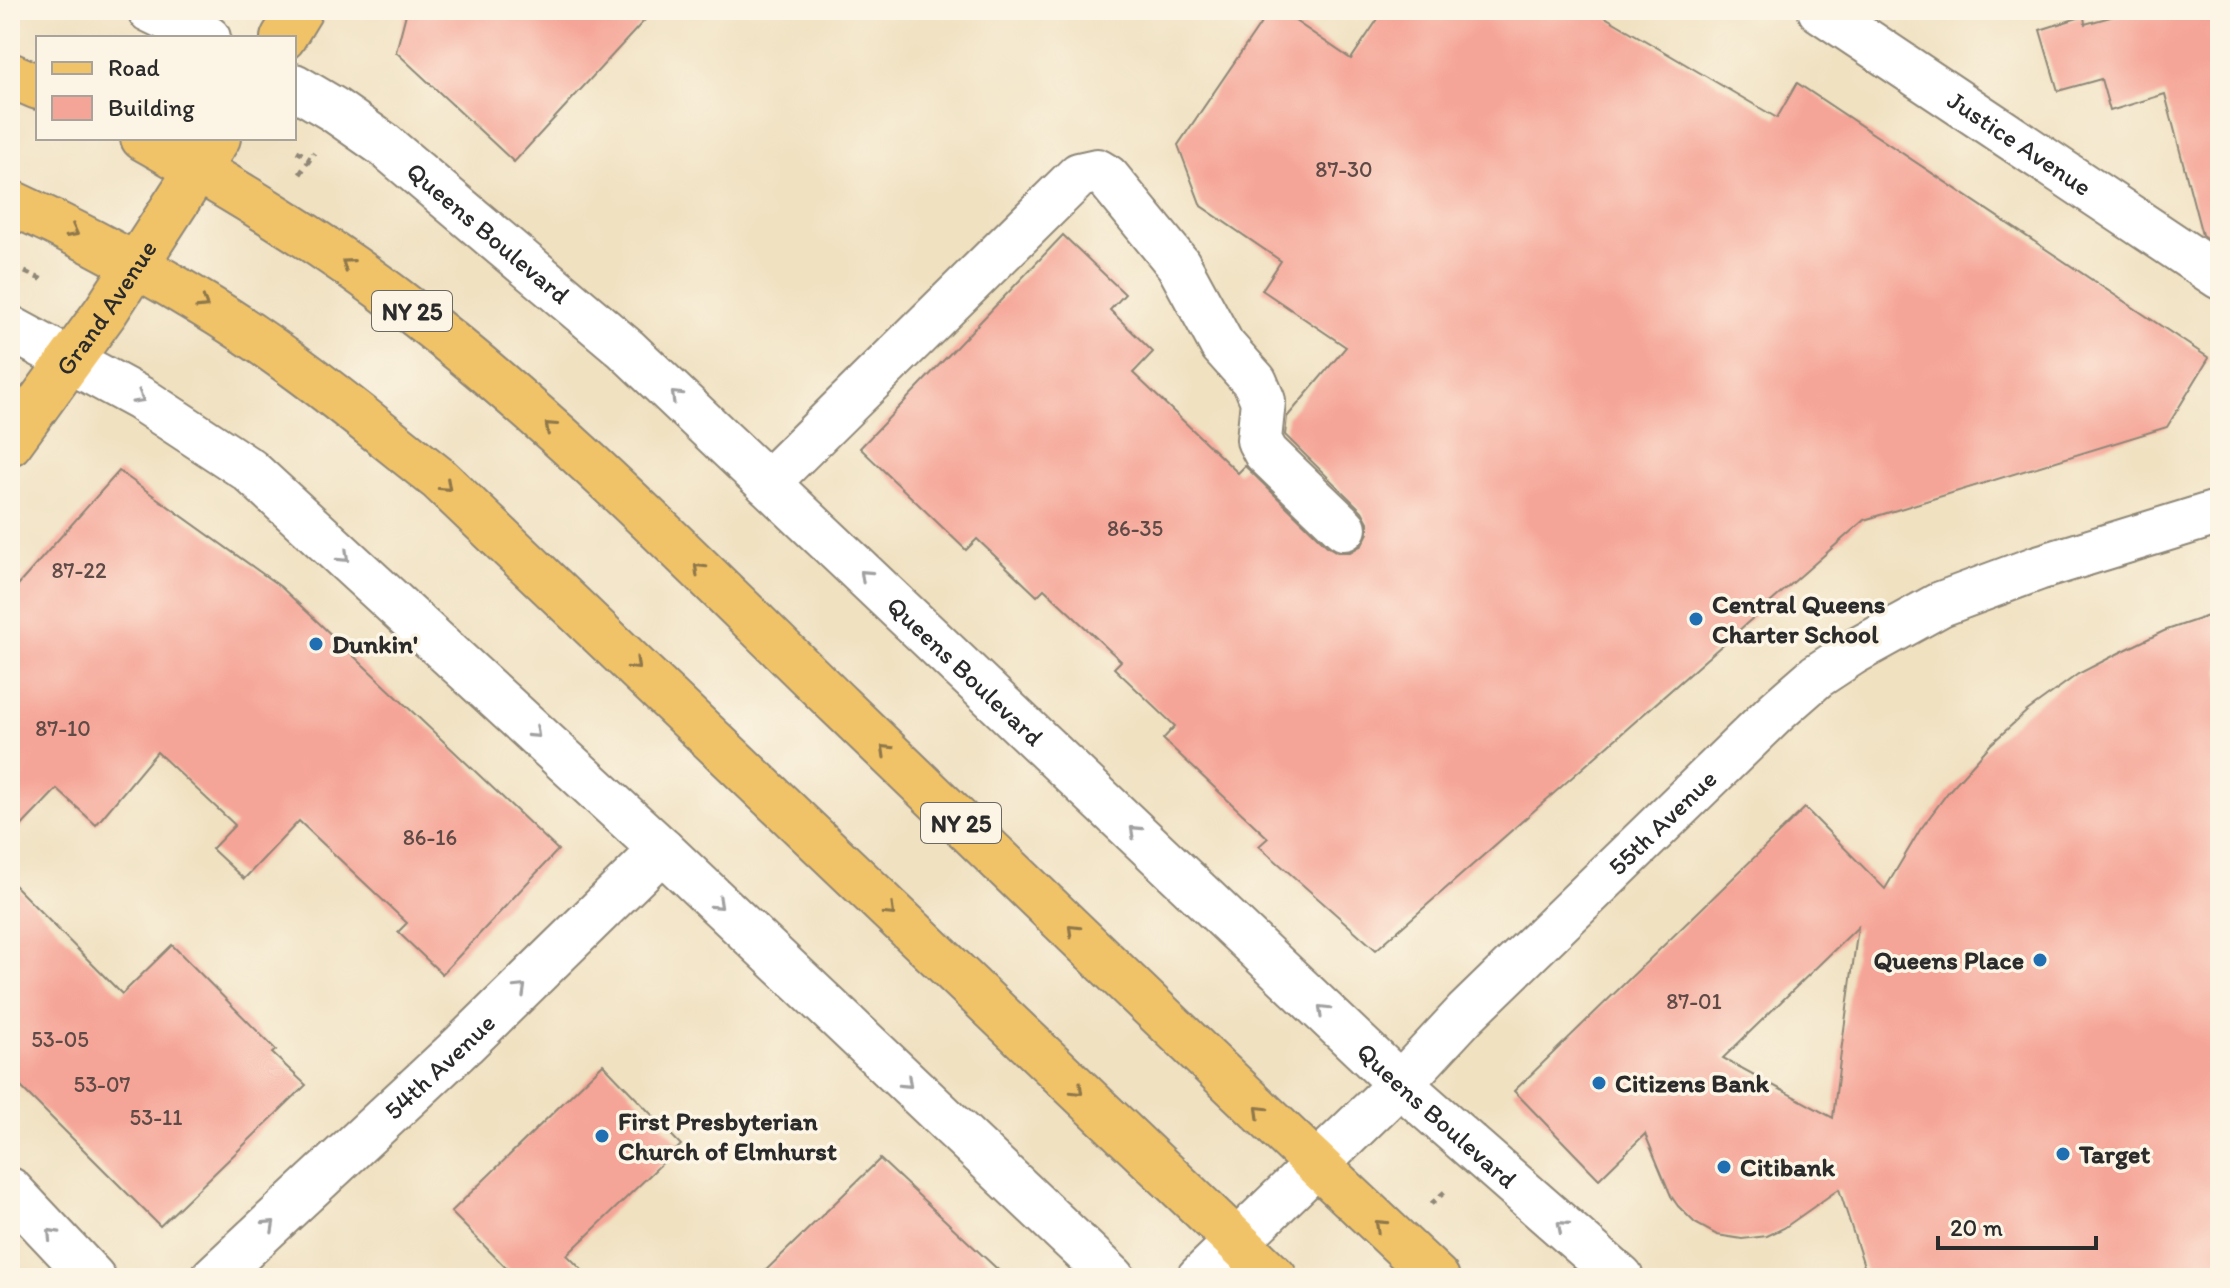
<svg xmlns="http://www.w3.org/2000/svg" width="2230" height="1288" font-family="Itim,sans-serif">
<style>
.building{fill:#f5a597;fill-rule:evenodd}
.lines{fill:none;stroke-linecap:round;stroke-linejoin:round}
.minor-casing{stroke:#8e8676;stroke-width:48}
.major-casing{stroke:#8e8676;stroke-width:48}
.path{stroke:#8e8676;stroke-width:5;stroke-dasharray:6 6;stroke-linecap:butt}
.minor{stroke:#fff;stroke-width:44}
.major{stroke:#f1c369;stroke-width:44}
.oneway{stroke:#8e774a}
.oneway2{stroke:#a0a0a0}
.poi-dot{fill:#1f6fb2;stroke:#fcf5e5;stroke-width:3}
.labels{text-anchor:middle;dominant-baseline:central;stroke-width:7;stroke-linejoin:round;paint-order:stroke}
.number-label{font-size:22px;fill:#5e4a46}
.shield{fill:#fcf5e5;stroke:#6a6863;stroke-width:2}
.shield-label{font-size:24px;font-weight:bold;fill:#2b2b2b}
.street-label{font-size:26px;fill:#2b2b2b;stroke:#fcf5e5}
.poi-label{font-size:26px;font-weight:bold;fill:#2b2b2b;stroke:#fcf5e5;text-anchor:start}
</style>
<rect width="100%" height="100%" fill="#fcf5e5"/>
<filter id="ink" filterUnits="userSpaceOnUse"><feTurbulence type="fractalNoise" baseFrequency=".0125" numOctaves="2"/><feDisplacementMap in="SourceGraphic" scale="16" xChannelSelector="R" yChannelSelector="G"/><feConvolveMatrix kernelMatrix="1 2 1 2 8 2 1 2 1" color-interpolation-filters="sRGB"/></filter>
<filter id="wash" filterUnits="userSpaceOnUse"><feTurbulence type="fractalNoise" baseFrequency=".006" numOctaves="4" result="noise"/><feDisplacementMap in="SourceGraphic" scale="32" xChannelSelector="R" yChannelSelector="G"/><feGaussianBlur stdDeviation="1.8" result="paint"/><feColorMatrix in="noise" values="0 0 0 0 0 0 0 0 0 0 0 0 0 0 0 0 0 1.4 0 .05"/><feComposite in="paint" operator="in"/></filter>
<g filter="url(#wash)">
<rect width="100%" height="100%" fill="#f0e1c1"/>
<g id="blocks">
<g class="building">
<path d="M 407,10 L 654,10 L 514,162 L 396,52 Z"/>
<path d="M 1270,10 L 1279,10 L 1351,59 L 1384,10 L 1593,10 L 1777,118 L 1797,83 L 2209,358 L 2167,427 L 1864,520 L 1376,950 L 1259,846 L 1268,838 L 1163,739 L 1175,726 L 1114,668 L 1121,661 L 1044,589 L 1037,596 L 977,539 L 966,550 L 860,448 L 1063,235 L 1125,294 L 1110,310 L 1153,352 L 1133,373 L 1238,473 L 1245,466 L 1327,546 L 1337,552 L 1350,552 L 1362,545 L 1368,533 L 1368,522 L 1362,511 L 1285,435 L 1287,417 L 1346,347 L 1262,290 L 1281,261 L 1201,206 L 1178,145 Z"/>
<path d="M 2136,10 L 2220,10 L 2220,247 L 2202,235 L 2165,94 L 2110,111 L 2101,79 L 2058,91 L 2040,30 L 2084,16 L 2085,24 Z"/>
<path d="M 119,471 L 281,587 L 558,850 L 442,974 L 398,932 L 407,923 L 299,821 L 244,879 L 212,849 L 235,825 L 157,752 L 96,825 L 57,789 L 10,838 L 10,594 Z"/>
<path d="M 2220,612 L 2220,1278 L 1868,1278 L 1839,1189 L 1784,1228 L 1767,1236 L 1742,1239 L 1717,1235 L 1695,1223 L 1678,1206 L 1671,1196 L 1645,1134 L 1599,1179 L 1514,1091 L 1805,808 L 1885,889 L 1920,830 L 1949,791 L 1991,744 L 2027,711 L 2078,674 L 2121,652 L 2164,631 ZM 1858,927 L 1841,1052 L 1833,1118 L 1723,1058 Z"/>
<path d="M 10,881 L 122,994 L 172,945 L 276,1050 L 272,1053 L 306,1085 L 160,1226 L 10,1076 Z"/>
<path d="M 603,1064 L 681,1145 L 567,1255 L 590,1278 L 516,1278 L 451,1212 Z"/>
<path d="M 880,1159 L 965,1239 L 1007,1278 L 758,1278 Z"/>
</g>
</g>
</g>
<g filter="url(#ink)">
<use href="#blocks" fill-opacity="0" stroke="#8e8676" stroke-width="2"/>
<g class="lines">
<defs>
<g id="minor">
<path d="M 150,10 L 208,38"/>
<path id="s1" d="M 1820,10 L 2220,277"/>
<path id="s2" d="M 294,86 L 333,109 L 383,144 L 626,349 L 1400,1084 L 1621,1278"/>
<path d="M 10,328 L 141,399 L 249,470 L 662,850 L 1113,1278"/>
<path d="M 767,483 L 1079,175 L 1097,171 L 1107,177 L 1178,264 L 1222,345 L 1255,382 L 1263,401 L 1259,440 L 1266,453 L 1344,528"/>
<path d="M 10,1190 L 93,1278"/>
<path id="s3" d="M 213,1278 L 464,1044 L 662,850"/>
<path id="s4" d="M 1199,1278 L 1400,1084 L 1466,1013 L 1777,711 L 1817,676 L 1852,653 L 1941,604 L 2038,568 L 2220,512"/>
</g>
<g id="major">
<path d="M 283,38 L 300,10"/>
<path d="M 10,75 L 38,87"/>
<path d="M 143,138 C 233,189 324,243 406,307 C 562,427 700,570 841,707 C 1039,898 1236,1090 1437,1278"/>
<path d="M 10,202 C 76,232 142,267 204,305 C 287,355 363,419 439,479 L 1275,1278"/>
<path id="s5" d="M 10,443 L 106,311 L 218,138"/>
</g>
</defs>
<use href="#minor" class="minor-casing"/>
<use href="#major" class="major-casing"/>
<g class="path">
<path d="M 297,151 L 310,159"/>
<path d="M 300,174 L 314,153"/>
<path d="M 25,272 L 43,280"/>
<path d="M 1431,1204 L 1448,1189"/>
</g>
<use href="#minor" class="minor"/>
<use href="#major" class="major"/>
</g>
<defs><path id="oneway-chevron" d="M-2-3.5L2.5 0L-2 3.5" fill="none" stroke-width="1.6" stroke-linecap="round" stroke-linejoin="round" transform="scale(2)"/></defs>
<g class="oneway">
<use href="#oneway-chevron" transform="translate(73 232) rotate(28)"/>
<use href="#oneway-chevron" transform="translate(347 264) rotate(-145)"/>
<use href="#oneway-chevron" transform="translate(203 304) rotate(32)"/>
<use href="#oneway-chevron" transform="translate(550 427) rotate(-138)"/>
<use href="#oneway-chevron" transform="translate(446 486) rotate(42)"/>
<use href="#oneway-chevron" transform="translate(699 569) rotate(-136)"/>
<use href="#oneway-chevron" transform="translate(635 665) rotate(44)"/>
<use href="#oneway-chevron" transform="translate(886 750) rotate(-136)"/>
<use href="#oneway-chevron" transform="translate(890 911) rotate(44)"/>
<use href="#oneway-chevron" transform="translate(1073 930) rotate(-136)"/>
<use href="#oneway-chevron" transform="translate(1078 1090) rotate(44)"/>
<use href="#oneway-chevron" transform="translate(1260 1111) rotate(-136)"/>
<use href="#oneway-chevron" transform="translate(1380 1225) rotate(-137)"/>
</g>
<g class="oneway2">
<use href="#oneway-chevron" transform="translate(676 396) rotate(-136)"/>
<use href="#oneway-chevron" transform="translate(139 398) rotate(30)"/>
<use href="#oneway-chevron" transform="translate(344 557) rotate(43)"/>
<use href="#oneway-chevron" transform="translate(865 575) rotate(-137)"/>
<use href="#oneway-chevron" transform="translate(535 733) rotate(43)"/>
<use href="#oneway-chevron" transform="translate(1135 831) rotate(-137)"/>
<use href="#oneway-chevron" transform="translate(718 904) rotate(43)"/>
<use href="#oneway-chevron" transform="translate(521 989) rotate(-44)"/>
<use href="#oneway-chevron" transform="translate(1323 1010) rotate(-136)"/>
<use href="#oneway-chevron" transform="translate(907 1083) rotate(43)"/>
<use href="#oneway-chevron" transform="translate(270 1225) rotate(-43)"/>
<use href="#oneway-chevron" transform="translate(1562 1226) rotate(-139)"/>
<use href="#oneway-chevron" transform="translate(52 1234) rotate(-133)"/>
</g>
</g>
<g class="poi-dot">
<circle cx="1696" cy="619" r="8"/>
<circle cx="316" cy="644" r="8"/>
<circle cx="2040" cy="960" r="8"/>
<circle cx="1599" cy="1083" r="8"/>
<circle cx="602" cy="1136" r="8"/>
<circle cx="2063" cy="1154" r="8"/>
<circle cx="1724" cy="1167" r="8"/>
</g>
<g class="labels">
<g class="number-label">
<text x="1344" y="169">87-30</text>
<text x="1135" y="528">86-35</text>
<text x="79" y="570">87-22</text>
<text x="63" y="728">87-10</text>
<text x="430" y="837">86-16</text>
<text x="1694" y="1001">87-01</text>
<text x="60" y="1039">53-05</text>
<text x="102" y="1084">53-07</text>
<text x="156" y="1117">53-11</text>
</g>
<g class="shield">
<rect x="372" y="291" width="80" height="40" rx="6"/>
<rect x="921" y="803" width="80" height="40" rx="6"/>
</g>
<g class="shield-label">
<text x="412" y="311">NY 25</text>
<text x="961" y="823">NY 25</text>
</g>
<g class="street-label">
<text stroke="none"><textPath href="#s1" startOffset="240">Justice Avenue</textPath></text>
<text stroke="none"><textPath href="#s2" startOffset="244">Queens Boulevard</textPath></text>
<text stroke="none"><textPath href="#s5" startOffset="166">Grand Avenue</textPath></text>
<text stroke="none"><textPath href="#s2" startOffset="892">Queens Boulevard</textPath></text>
<text stroke="none"><textPath href="#s4" startOffset="650">55th Avenue</textPath></text>
<text stroke="none"><textPath href="#s3" startOffset="310">54th Avenue</textPath></text>
<text stroke="none"><textPath href="#s2" startOffset="1540">Queens Boulevard</textPath></text>
</g>
<g class="poi-label">
<text x="1712" y="604">Central Queens<tspan x="1712" dy="30">Charter School</tspan></text>
<text x="332" y="644">Dunkin'</text>
<text x="2024" y="960" text-anchor="end">Queens Place</text>
<text x="1615" y="1083">Citizens Bank</text>
<text x="618" y="1121">First Presbyterian<tspan x="618" dy="30">Church of Elmhurst</tspan></text>
<text x="2079" y="1154">Target</text>
<text x="1740" y="1167">Citibank</text>
</g>
</g>
<rect width="2230" height="1288" fill="none" stroke="#fcf5e5" stroke-width="40"/>
<rect x="36" y="36" width="260" height="104" fill="#fcf5e5" stroke="#a8a49b" stroke-width="2"/>
<rect x="52" y="62" width="40" height="12" fill="#f1c369" stroke="#a8a49b" stroke-width="2"/>
<text x="108" y="76" font-size="24" fill="#2b2b2b">Road</text>
<rect x="52" y="96" width="40" height="24" fill="#f5a597" stroke="#a8a49b" stroke-width="2"/>
<text x="108" y="116" font-size="24" fill="#2b2b2b">Building</text>
<path d="M1938 1236v12h158v-12" fill="none" stroke="#2b2b2b" stroke-width="4"/>
<text x="1950" y="1236" font-size="24" fill="#2b2b2b" stroke="#fcf5e5" stroke-width="6" paint-order="stroke">20 m</text>
</svg>
